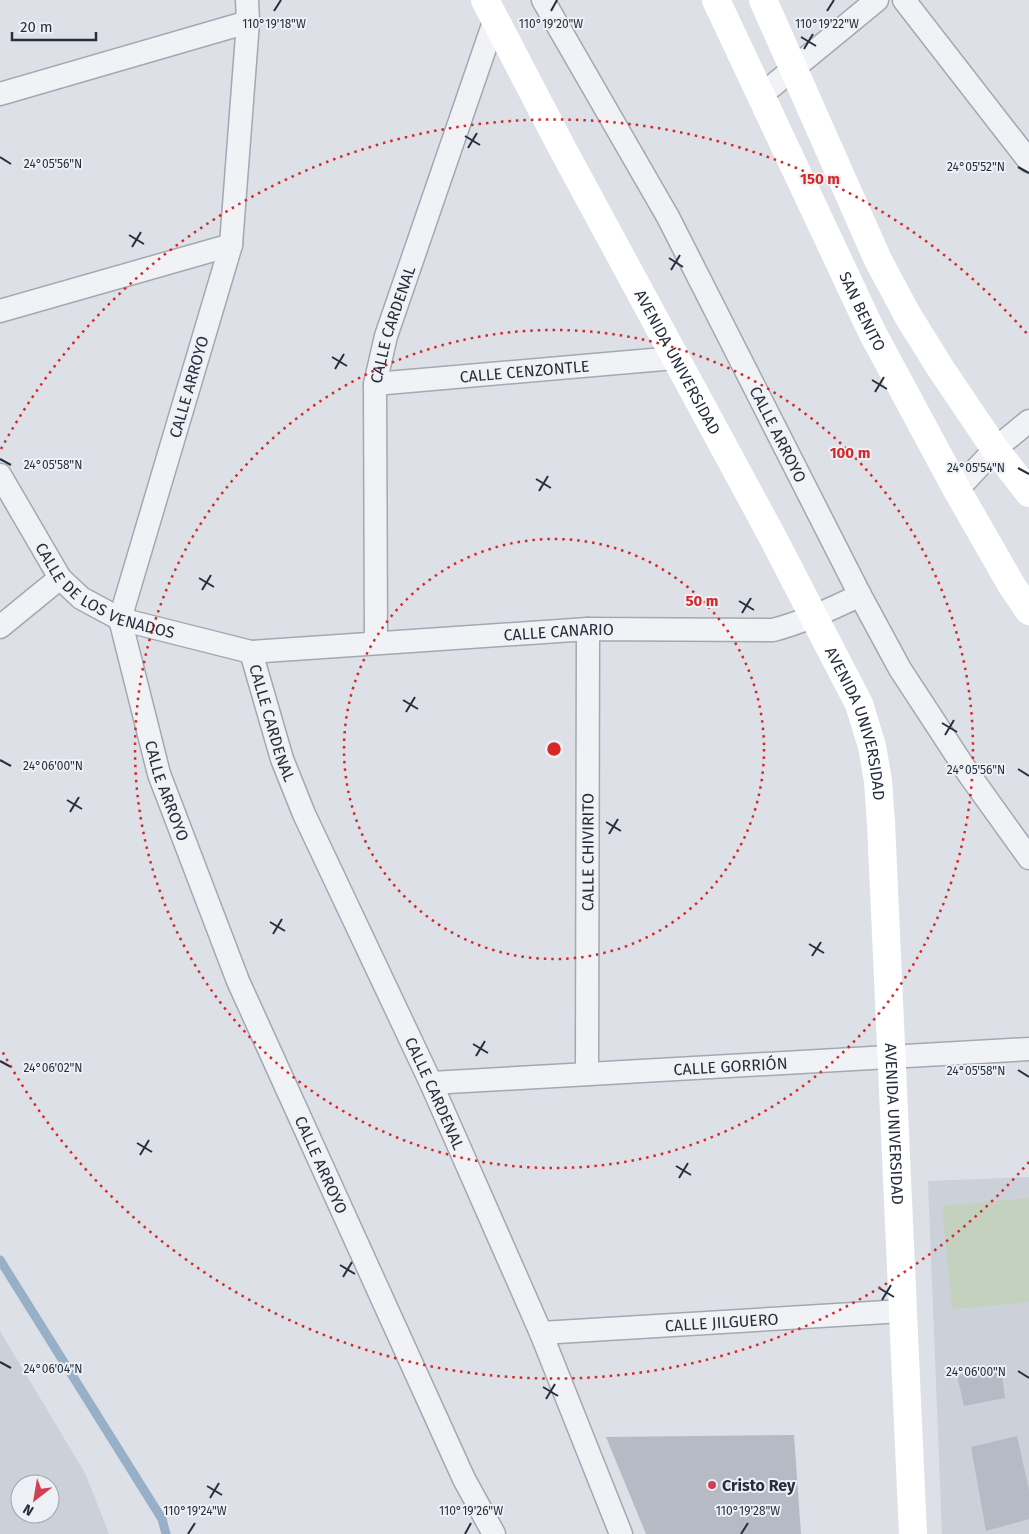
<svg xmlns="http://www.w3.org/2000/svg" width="1029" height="1534" font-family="'Fira Sans',sans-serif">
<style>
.built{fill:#cbd0d9;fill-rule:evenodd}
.green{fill:#c3d1be}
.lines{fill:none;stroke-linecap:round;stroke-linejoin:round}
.stream{stroke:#98afc8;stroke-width:9}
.building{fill:#b5bac4}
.street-casing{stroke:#a3a8b1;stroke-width:25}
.street{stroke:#f0f2f6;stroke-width:22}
.secondary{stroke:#fff;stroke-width:28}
.ticks{fill:none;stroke:#272f3e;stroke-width:2}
.ring{fill:none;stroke:#d62828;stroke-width:2.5;stroke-dasharray:2.5 5}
.poi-dot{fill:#cf4054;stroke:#edf0f5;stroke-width:2}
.labels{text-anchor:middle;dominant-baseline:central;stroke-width:4;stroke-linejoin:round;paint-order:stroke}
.street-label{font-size:16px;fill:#272f3e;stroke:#edf0f5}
.poi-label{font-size:16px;font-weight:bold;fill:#272f3e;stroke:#edf0f5;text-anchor:start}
.ticks-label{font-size:12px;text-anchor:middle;fill:#272f3e;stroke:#edf0f5;stroke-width:4;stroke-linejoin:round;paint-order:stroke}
.centre{fill:#d62828;stroke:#edf0f5;stroke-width:2.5}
.ring-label{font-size:15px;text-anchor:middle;font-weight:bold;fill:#d62828;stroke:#edf0f5;stroke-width:4;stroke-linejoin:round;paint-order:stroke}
</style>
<rect width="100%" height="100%" fill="#dde1e7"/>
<g class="built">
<path d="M 1029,1177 L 1029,1534 L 942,1534 L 928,1181 Z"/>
<path d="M 0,1331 L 86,1475 L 109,1534 L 0,1534 ZM 20,1484 L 50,1484 L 50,1514 L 20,1514 Z"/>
</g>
<path class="green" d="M 1029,1198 L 1029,1302 L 952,1309 L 942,1206 Z"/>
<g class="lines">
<path class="stream" d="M 0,1260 L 162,1519 L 166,1534"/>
</g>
<g class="building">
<path d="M 1001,1369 L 1005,1398 L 964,1406 L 957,1375 Z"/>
<path d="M 794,1435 L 801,1534 L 646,1534 L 606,1437 Z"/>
<path d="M 1017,1436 L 1029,1490 L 1029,1519 L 986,1531 L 971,1447 Z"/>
</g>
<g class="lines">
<defs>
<g id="street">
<path id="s1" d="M 247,0 L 248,22 L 231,245 L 120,619 L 159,774 L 238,981 L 464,1479 L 494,1534"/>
<path id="s2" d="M 543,0 L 668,217 L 860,595 L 900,669 L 968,773 L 1029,858"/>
<path d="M 904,0 L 1029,161"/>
<path d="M 0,94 L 248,22"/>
<path d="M 760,96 L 877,0"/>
<path d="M 0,311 L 231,245"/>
<path id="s3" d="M 375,384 L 675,358"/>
<path id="s4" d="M 0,475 L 60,578 L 81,598 L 120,619 L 251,652 L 588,629 L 773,630 C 804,622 832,609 860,595"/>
<path d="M 957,490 L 995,449 L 1029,421"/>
<path d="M 0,627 L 60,578"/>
<path id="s5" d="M 376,643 L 375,384 L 386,336 L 495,19"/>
<path id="s6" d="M 251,652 L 282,759 L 304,814 L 431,1083 L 541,1333 L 621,1534"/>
<path id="s7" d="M 587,1074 L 588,629"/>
<path id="s8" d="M 431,1083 L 1029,1049"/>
<path id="s9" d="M 541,1333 L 903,1311"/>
</g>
</defs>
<use href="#street" class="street-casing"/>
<use href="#street" class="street"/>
<g class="secondary">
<path id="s10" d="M 485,0 L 561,146 L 772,536 L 859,704 L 872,746 L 878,781 L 881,823 L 913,1534"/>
<path id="s11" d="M 716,0 L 872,332 L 957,490 L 1012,586 L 1029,611"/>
<path d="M 763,0 L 878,260 L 908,316 L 941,369 L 995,449 L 1029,493"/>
</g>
</g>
<path class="ticks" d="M 274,11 L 281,0M 551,11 L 557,0M 827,11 L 834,0M 801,37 L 816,46M 804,49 L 813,34M 465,136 L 480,145M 468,148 L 477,133M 0,157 L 11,164M 1018,167 L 1029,173M 129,235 L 144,244M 132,247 L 141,232M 669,258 L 683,267M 671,270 L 680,255M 332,357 L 347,366M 335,369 L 344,354M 872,380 L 887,389M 875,392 L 884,377M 0,459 L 11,465M 1018,468 L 1029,474M 536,479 L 551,488M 539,491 L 548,476M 199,578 L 214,587M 202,590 L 211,575M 739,601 L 754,610M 742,613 L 751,598M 403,700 L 418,709M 406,712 L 415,697M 942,723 L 957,732M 945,735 L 954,720M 0,760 L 11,766M 1018,769 L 1029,776M 67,800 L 82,809M 70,812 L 79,797M 606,822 L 621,831M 609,834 L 618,819M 270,922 L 285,931M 273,934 L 282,919M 809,944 L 824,953M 812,956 L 821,942M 473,1044 L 488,1053M 476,1056 L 485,1041M 0,1061 L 11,1067M 1018,1070 L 1029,1077M 137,1143 L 152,1152M 140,1155 L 149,1140M 676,1166 L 691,1175M 679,1178 L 688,1163M 340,1265 L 355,1274M 343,1277 L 352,1262M 879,1288 L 894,1297M 882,1300 L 891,1285M 0,1362 L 11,1368M 1018,1371 L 1029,1378M 543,1387 L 558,1396M 546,1399 L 555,1384M 207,1486 L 222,1495M 210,1498 L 219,1483M 188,1534 L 195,1523M 465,1534 L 471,1523M 741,1534 L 748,1523"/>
<g class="ring">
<circle cx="554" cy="749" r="210"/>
<circle cx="554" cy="749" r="419"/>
<path d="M1029 1162A629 629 0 0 1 1 1049M1 449A629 629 0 0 1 1029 336"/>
</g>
<circle class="poi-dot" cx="712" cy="1485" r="5"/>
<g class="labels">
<g class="street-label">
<text stroke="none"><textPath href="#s11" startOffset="344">SAN BENITO</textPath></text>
<text stroke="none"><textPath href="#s5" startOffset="321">CALLE CARDENAL</textPath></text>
<text stroke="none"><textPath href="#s10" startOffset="410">AVENIDA UNIVERSIDAD</textPath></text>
<text stroke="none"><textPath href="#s3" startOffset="150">CALLE CENZONTLE</textPath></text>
<text transform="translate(189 387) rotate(-74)">CALLE ARROYO</text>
<text stroke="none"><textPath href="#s2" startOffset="494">CALLE ARROYO</textPath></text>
<text stroke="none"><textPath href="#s4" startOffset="164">CALLE DE LOS VENADOS</textPath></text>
<text stroke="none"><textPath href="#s4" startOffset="636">CALLE CANARIO</textPath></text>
<text stroke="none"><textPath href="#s6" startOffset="74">CALLE CARDENAL</textPath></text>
<text stroke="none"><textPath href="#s10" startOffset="815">AVENIDA UNIVERSIDAD</textPath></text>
<text stroke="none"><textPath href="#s1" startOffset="814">CALLE ARROYO</textPath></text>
<text stroke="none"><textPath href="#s7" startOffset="222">CALLE CHIVIRITO</textPath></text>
<text stroke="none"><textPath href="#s8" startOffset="300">CALLE GORRIÓN</textPath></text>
<text stroke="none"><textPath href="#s6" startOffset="479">CALLE CARDENAL</textPath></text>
<text stroke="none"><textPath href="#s10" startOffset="1220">AVENIDA UNIVERSIDAD</textPath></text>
<text stroke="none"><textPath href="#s1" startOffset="1219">CALLE ARROYO</textPath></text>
<text stroke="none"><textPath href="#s9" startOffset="181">CALLE JILGUERO</textPath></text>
</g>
<g class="poi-label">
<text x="722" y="1485">Cristo Rey</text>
</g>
</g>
<g class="ticks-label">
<text x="274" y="28">110°19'18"W</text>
<text x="551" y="28">110°19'20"W</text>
<text x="827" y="28">110°19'22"W</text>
<text x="53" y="168">24°05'56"N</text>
<text x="976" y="171">24°05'52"N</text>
<text x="53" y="469">24°05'58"N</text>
<text x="976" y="472">24°05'54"N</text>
<text x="53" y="770">24°06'00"N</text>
<text x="976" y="774">24°05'56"N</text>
<text x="53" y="1072">24°06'02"N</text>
<text x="976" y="1075">24°05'58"N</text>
<text x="53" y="1373">24°06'04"N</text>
<text x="976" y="1376">24°06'00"N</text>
<text x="195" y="1515">110°19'24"W</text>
<text x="471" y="1515">110°19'26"W</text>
<text x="748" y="1515">110°19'28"W</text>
</g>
<circle cx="554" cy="749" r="8" class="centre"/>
<g class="ring-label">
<text x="820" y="184">150 m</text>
<text x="850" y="458">100 m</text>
<text x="702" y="606">50 m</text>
</g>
<g transform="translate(35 1499) rotate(211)"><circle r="24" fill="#edf0f5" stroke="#9ea3ac"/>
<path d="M0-4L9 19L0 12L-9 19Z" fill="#cf4054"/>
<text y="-8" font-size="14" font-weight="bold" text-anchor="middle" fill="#272f3e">N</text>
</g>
<path d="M12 32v8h84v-8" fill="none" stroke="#272f3e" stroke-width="2.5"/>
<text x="20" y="32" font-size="15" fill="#272f3e" stroke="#edf0f5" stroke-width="4" paint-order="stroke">20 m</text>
</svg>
